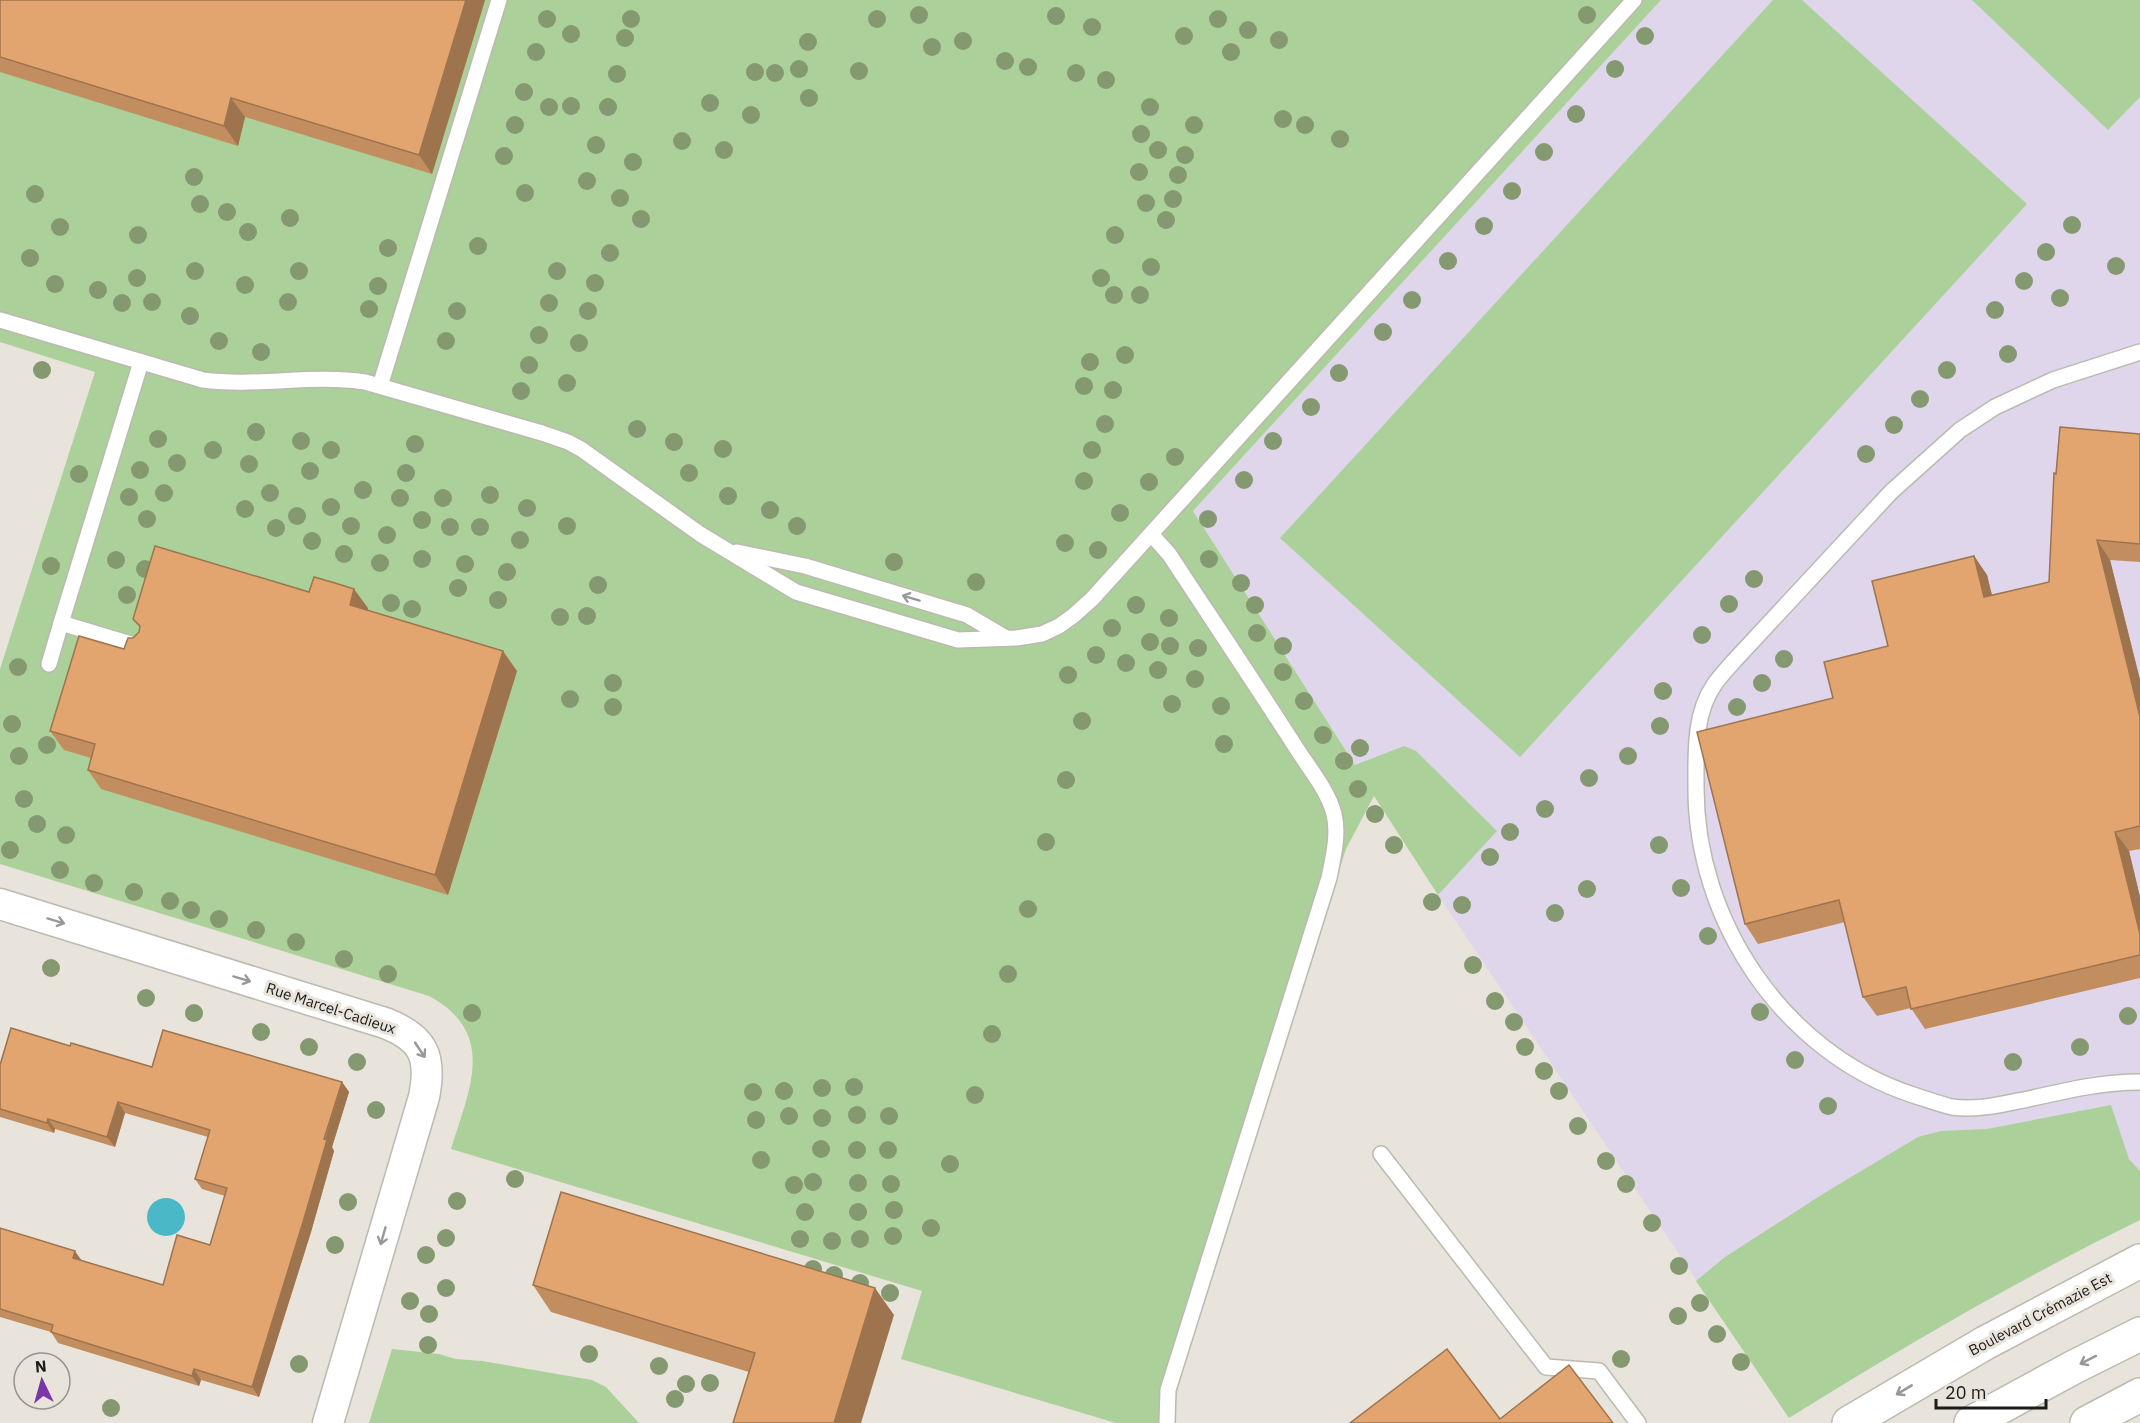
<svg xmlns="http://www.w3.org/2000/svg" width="2140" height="1423" font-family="'IBM Plex Sans',sans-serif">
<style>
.education{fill:#dfd6eb}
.green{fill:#acd09a}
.water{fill:#4bb8c8}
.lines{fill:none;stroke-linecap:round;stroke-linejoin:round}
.lane-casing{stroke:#bcb9b0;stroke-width:18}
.street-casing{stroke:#bcb9b0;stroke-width:33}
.secondary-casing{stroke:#bcb9b0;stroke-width:36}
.highway-casing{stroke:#bcb9b0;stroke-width:36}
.lane{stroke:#fff;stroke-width:15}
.street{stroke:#fff;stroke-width:30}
.secondary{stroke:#fff;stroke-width:33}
.highway{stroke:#fff;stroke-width:33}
.tree{fill:#859971}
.wall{fill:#c28e60}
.shaded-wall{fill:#9e744e}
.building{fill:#e2a570;stroke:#9e744e;stroke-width:1.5}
.oneway{stroke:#999897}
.labels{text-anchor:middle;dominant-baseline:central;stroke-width:6;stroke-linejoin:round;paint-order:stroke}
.street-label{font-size:15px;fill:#1c1b18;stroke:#e8e4db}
</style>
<rect width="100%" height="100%" fill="#e8e4db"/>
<path class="education" d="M 1661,0 L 2140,0 L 2140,1220 L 2097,1241 L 1968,1311 L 1872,1367 L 1789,1418 L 1438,895 L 1193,511 Z"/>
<g class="green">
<path d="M 0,0 L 1661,0 L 1193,511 L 1355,765 L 1404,746 L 1416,751 L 1497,831 L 1438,895 L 1374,796 L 1346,849 L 1168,1390 L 1167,1423 L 1116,1423 L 901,1359 L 922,1291 L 451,1149 C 469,1090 498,1033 429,996 L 0,864 L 0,669 L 95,372 L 0,342 Z"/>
<path d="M 1773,0 L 1802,0 L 2027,204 L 1520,757 L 1280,538 Z"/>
<path d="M 1972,0 L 2140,0 L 2140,97 L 2108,130 Z"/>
<path d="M 2111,1105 L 2129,1159 L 2140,1171 L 2140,1220 C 2019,1279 1903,1347 1789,1418 L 1696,1281 L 1725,1257 L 1826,1192 L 1918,1137 L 1941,1131 L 1987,1129 Z"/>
<path d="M 392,1349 L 439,1354 L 456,1359 L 482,1361 L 592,1380 L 606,1387 L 639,1423 L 369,1423 Z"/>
</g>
<circle class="water" cx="166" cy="1217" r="19"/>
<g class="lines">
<defs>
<g id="lane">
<path d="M 0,320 L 203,380 C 257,387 312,374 365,382 L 542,433 L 568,442 L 581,449 L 700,534 L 796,592 L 958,640 L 1016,638 L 1042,634 L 1059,626 L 1073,616 L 1092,599 L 1634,0"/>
<path d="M 2140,352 L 2053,380 L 1995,407 L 1960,430 L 1891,492 L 1734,661 C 1727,669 1720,676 1714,685 C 1694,714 1696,753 1696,786 C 1695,921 1784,1053 1913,1095 C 1926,1099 1939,1104 1952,1107 C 1979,1111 2007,1103 2033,1098 C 2068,1090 2103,1082 2140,1082"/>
<path d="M 141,362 L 61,623 L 144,648"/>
<path d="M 380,386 L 499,0"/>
<path d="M 1151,534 L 1169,554 C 1211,618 1254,682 1295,746 C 1308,767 1328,790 1334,814 C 1339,835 1333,858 1329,878 L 1168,1390 L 1167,1423"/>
<path d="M 737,552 L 805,566 L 967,615 L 1006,638"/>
<path d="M 49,664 L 61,623"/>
<path d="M 1381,1154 L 1546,1367 L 1599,1371 L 1638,1423"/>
</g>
<path id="street" d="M 0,904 L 385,1023 C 424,1038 432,1057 424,1097 L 328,1423"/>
<path id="secondary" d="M 1849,1423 L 1985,1343 L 2140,1261"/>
<g id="highway">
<path d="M 1971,1423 L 2074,1367 L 2140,1334"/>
<path d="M 2087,1423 L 2140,1395"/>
</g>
</defs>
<use href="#lane" class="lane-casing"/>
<use href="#street" class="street-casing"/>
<use href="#secondary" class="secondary-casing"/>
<use href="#highway" class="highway-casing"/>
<use href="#lane" class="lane"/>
<use href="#street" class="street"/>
<use href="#secondary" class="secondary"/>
<use href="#highway" class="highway"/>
</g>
<g class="tree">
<circle cx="919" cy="15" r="9"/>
<circle cx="1587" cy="15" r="9"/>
<circle cx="1056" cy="16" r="9"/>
<circle cx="547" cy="19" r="9"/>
<circle cx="631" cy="19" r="9"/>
<circle cx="877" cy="19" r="9"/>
<circle cx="1218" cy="19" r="9"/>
<circle cx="1092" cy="27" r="9"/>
<circle cx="1248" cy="30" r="9"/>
<circle cx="571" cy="34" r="9"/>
<circle cx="1184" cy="36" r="9"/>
<circle cx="1645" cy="36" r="9"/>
<circle cx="625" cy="38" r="9"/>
<circle cx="1279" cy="40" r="9"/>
<circle cx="963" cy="41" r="9"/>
<circle cx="808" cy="42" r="9"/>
<circle cx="932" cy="47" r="9"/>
<circle cx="536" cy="52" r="9"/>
<circle cx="1231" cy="52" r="9"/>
<circle cx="1005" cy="61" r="9"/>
<circle cx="1028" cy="67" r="9"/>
<circle cx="799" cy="69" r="9"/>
<circle cx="1615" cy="69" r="9"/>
<circle cx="859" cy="71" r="9"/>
<circle cx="755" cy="72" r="9"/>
<circle cx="775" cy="73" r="9"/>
<circle cx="1076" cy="73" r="9"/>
<circle cx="617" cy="74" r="9"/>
<circle cx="1106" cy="80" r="9"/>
<circle cx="524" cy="92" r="9"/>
<circle cx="809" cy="98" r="9"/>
<circle cx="710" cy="103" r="9"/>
<circle cx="571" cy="106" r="9"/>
<circle cx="549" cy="107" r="9"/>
<circle cx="608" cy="107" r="9"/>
<circle cx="1150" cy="107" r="9"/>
<circle cx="1576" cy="114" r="9"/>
<circle cx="751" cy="115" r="9"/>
<circle cx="1283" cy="119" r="9"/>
<circle cx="515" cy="125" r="9"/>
<circle cx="1194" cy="125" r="9"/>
<circle cx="1305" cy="125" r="9"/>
<circle cx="1141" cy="134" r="9"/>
<circle cx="1340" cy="139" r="9"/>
<circle cx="682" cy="141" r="9"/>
<circle cx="596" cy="145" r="9"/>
<circle cx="724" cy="150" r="9"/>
<circle cx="1158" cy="150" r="9"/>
<circle cx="1544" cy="152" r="9"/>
<circle cx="1185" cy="155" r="9"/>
<circle cx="504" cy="156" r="9"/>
<circle cx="633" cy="162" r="9"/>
<circle cx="1139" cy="172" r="9"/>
<circle cx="1178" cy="175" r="9"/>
<circle cx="194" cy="177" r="9"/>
<circle cx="587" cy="181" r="9"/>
<circle cx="1512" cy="191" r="9"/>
<circle cx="525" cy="193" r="9"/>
<circle cx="35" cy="194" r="9"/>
<circle cx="620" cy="198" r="9"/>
<circle cx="1173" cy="199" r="9"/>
<circle cx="1146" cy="203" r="9"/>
<circle cx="200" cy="204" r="9"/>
<circle cx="227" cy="212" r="9"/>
<circle cx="290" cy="218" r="9"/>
<circle cx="641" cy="219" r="9"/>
<circle cx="1166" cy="220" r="9"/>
<circle cx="2072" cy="225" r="9"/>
<circle cx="1484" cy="226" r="9"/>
<circle cx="60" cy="227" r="9"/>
<circle cx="248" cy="232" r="9"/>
<circle cx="138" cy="235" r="9"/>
<circle cx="1115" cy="235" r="9"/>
<circle cx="478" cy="246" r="9"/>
<circle cx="388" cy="248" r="9"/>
<circle cx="2046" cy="252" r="9"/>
<circle cx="610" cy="253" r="9"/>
<circle cx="30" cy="258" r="9"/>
<circle cx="1448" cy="261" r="9"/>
<circle cx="2116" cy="266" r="9"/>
<circle cx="1151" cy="267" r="9"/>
<circle cx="195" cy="271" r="9"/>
<circle cx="299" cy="271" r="9"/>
<circle cx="557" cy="271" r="9"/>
<circle cx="137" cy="278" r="9"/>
<circle cx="1101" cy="278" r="9"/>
<circle cx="2024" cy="281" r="9"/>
<circle cx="595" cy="283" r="9"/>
<circle cx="55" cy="284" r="9"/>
<circle cx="245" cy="285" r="9"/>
<circle cx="378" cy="286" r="9"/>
<circle cx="98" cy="290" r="9"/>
<circle cx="1114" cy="295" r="9"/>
<circle cx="1140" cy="295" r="9"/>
<circle cx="2060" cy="298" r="9"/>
<circle cx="1412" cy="300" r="9"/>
<circle cx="152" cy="302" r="9"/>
<circle cx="288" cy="302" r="9"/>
<circle cx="122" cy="303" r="9"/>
<circle cx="549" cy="303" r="9"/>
<circle cx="369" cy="309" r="9"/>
<circle cx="1995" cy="310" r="9"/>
<circle cx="457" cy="311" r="9"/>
<circle cx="588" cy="311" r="9"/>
<circle cx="190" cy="316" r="9"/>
<circle cx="1383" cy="332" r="9"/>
<circle cx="539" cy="335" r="9"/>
<circle cx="219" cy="341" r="9"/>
<circle cx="446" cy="341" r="9"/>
<circle cx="579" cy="343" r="9"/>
<circle cx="261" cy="352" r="9"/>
<circle cx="2008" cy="354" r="9"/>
<circle cx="1125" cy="355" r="9"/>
<circle cx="1090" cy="362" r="9"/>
<circle cx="529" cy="365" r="9"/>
<circle cx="42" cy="370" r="9"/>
<circle cx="1947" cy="370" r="9"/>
<circle cx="1339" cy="373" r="9"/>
<circle cx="567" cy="383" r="9"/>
<circle cx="1084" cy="386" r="9"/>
<circle cx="1113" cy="390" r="9"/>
<circle cx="521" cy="391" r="9"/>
<circle cx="1920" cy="399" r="9"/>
<circle cx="1311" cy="407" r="9"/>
<circle cx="1105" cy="424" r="9"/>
<circle cx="1894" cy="425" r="9"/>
<circle cx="637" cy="429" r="9"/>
<circle cx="256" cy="432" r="9"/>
<circle cx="158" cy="439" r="9"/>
<circle cx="301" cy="441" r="9"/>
<circle cx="1273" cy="441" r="9"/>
<circle cx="674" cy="442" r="9"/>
<circle cx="415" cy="444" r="9"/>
<circle cx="723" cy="449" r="9"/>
<circle cx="213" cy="450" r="9"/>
<circle cx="331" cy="450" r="9"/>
<circle cx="1092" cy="450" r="9"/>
<circle cx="1866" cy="454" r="9"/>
<circle cx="1175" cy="457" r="9"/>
<circle cx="177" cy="463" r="9"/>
<circle cx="249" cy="464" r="9"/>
<circle cx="140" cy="470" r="9"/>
<circle cx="310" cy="471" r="9"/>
<circle cx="406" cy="473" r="9"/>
<circle cx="689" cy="473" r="9"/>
<circle cx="79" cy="474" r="9"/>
<circle cx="1244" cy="480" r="9"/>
<circle cx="1084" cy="481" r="9"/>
<circle cx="1149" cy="482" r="9"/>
<circle cx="363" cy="490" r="9"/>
<circle cx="164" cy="493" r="9"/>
<circle cx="270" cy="493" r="9"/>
<circle cx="490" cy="495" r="9"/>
<circle cx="728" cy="496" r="9"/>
<circle cx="129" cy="497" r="9"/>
<circle cx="400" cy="498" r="9"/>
<circle cx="443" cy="498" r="9"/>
<circle cx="331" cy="507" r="9"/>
<circle cx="527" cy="508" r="9"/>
<circle cx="245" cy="509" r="9"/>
<circle cx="770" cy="510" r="9"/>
<circle cx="1120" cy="513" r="9"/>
<circle cx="297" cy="516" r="9"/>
<circle cx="147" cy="519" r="9"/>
<circle cx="1208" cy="519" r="9"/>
<circle cx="422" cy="520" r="9"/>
<circle cx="351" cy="526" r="9"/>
<circle cx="567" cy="526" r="9"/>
<circle cx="797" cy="526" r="9"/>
<circle cx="450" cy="527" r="9"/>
<circle cx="480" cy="527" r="9"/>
<circle cx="276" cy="528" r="9"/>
<circle cx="387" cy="535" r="9"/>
<circle cx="520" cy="540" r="9"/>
<circle cx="312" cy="541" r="9"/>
<circle cx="1065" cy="543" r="9"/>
<circle cx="1098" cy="550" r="9"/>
<circle cx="344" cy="554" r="9"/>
<circle cx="422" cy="559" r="9"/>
<circle cx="1209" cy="559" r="9"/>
<circle cx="116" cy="560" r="9"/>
<circle cx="894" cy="562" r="9"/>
<circle cx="380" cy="563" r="9"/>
<circle cx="465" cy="564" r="9"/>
<circle cx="51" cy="566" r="9"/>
<circle cx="145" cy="569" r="9"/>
<circle cx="507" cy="572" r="9"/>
<circle cx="1754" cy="579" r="9"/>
<circle cx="976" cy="582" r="9"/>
<circle cx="1241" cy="583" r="9"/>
<circle cx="598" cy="585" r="9"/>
<circle cx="458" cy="588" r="9"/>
<circle cx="127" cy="595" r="9"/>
<circle cx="498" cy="600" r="9"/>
<circle cx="391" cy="603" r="9"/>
<circle cx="1729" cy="604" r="9"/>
<circle cx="1136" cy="605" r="9"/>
<circle cx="1255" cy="605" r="9"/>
<circle cx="412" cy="609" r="9"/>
<circle cx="587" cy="616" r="9"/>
<circle cx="560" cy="617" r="9"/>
<circle cx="1169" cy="618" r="9"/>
<circle cx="1112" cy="628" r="9"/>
<circle cx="1257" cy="633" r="9"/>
<circle cx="1702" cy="635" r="9"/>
<circle cx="1150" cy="642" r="9"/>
<circle cx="1170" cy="646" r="9"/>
<circle cx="1283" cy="646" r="9"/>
<circle cx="1198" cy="648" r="9"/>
<circle cx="1096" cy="655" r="9"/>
<circle cx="1784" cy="659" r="9"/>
<circle cx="1126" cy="663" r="9"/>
<circle cx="18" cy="667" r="9"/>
<circle cx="1158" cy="670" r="9"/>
<circle cx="1283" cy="672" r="9"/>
<circle cx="1068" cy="675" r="9"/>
<circle cx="1195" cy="679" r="9"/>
<circle cx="613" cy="683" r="9"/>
<circle cx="1762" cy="683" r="9"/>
<circle cx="1663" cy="691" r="9"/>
<circle cx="570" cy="699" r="9"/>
<circle cx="1304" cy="701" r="9"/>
<circle cx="1172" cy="704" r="9"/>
<circle cx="1221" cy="706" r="9"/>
<circle cx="613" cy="707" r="9"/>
<circle cx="1737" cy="707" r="9"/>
<circle cx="1082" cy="721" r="9"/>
<circle cx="12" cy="724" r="9"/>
<circle cx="1660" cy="726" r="9"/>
<circle cx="1323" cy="735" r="9"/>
<circle cx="1224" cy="744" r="9"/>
<circle cx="47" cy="745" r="9"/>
<circle cx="1360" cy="748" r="9"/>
<circle cx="19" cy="756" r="9"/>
<circle cx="1628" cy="756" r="9"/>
<circle cx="1344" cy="761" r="9"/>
<circle cx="1589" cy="778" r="9"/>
<circle cx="1066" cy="780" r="9"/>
<circle cx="1358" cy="789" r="9"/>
<circle cx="24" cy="799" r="9"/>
<circle cx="1545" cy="809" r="9"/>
<circle cx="1375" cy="814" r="9"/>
<circle cx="37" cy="824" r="9"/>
<circle cx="1510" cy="832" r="9"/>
<circle cx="66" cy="835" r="9"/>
<circle cx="1046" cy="842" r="9"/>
<circle cx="1394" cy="845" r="9"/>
<circle cx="1659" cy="845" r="9"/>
<circle cx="10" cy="850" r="9"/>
<circle cx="1490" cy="857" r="9"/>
<circle cx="60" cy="870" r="9"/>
<circle cx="94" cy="883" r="9"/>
<circle cx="1681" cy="888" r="9"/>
<circle cx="1587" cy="889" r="9"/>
<circle cx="134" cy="892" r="9"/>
<circle cx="170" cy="901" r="9"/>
<circle cx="1432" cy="902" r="9"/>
<circle cx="1462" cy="905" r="9"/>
<circle cx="1028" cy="909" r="9"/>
<circle cx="191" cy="910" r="9"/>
<circle cx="1555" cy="913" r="9"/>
<circle cx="219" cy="919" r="9"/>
<circle cx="256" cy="930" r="9"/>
<circle cx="1708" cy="936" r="9"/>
<circle cx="296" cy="942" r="9"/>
<circle cx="344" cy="959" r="9"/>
<circle cx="1473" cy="965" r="9"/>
<circle cx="51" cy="968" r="9"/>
<circle cx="388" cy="974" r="9"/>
<circle cx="1008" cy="974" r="9"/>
<circle cx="146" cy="998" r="9"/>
<circle cx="1495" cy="1001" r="9"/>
<circle cx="1760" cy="1012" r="9"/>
<circle cx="194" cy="1013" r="9"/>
<circle cx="472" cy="1013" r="9"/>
<circle cx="2128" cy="1016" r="9"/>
<circle cx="1514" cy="1022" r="9"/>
<circle cx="261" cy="1032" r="9"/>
<circle cx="992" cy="1034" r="9"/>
<circle cx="309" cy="1047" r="9"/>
<circle cx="1525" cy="1047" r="9"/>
<circle cx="2080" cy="1047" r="9"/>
<circle cx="1795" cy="1060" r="9"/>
<circle cx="357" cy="1062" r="9"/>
<circle cx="2013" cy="1062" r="9"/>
<circle cx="1544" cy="1071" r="9"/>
<circle cx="854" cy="1087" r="9"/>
<circle cx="822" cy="1088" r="9"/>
<circle cx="784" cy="1091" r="9"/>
<circle cx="1559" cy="1091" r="9"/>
<circle cx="753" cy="1092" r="9"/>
<circle cx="975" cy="1095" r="9"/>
<circle cx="1828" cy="1106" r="9"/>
<circle cx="376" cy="1110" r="9"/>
<circle cx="857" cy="1115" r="9"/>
<circle cx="789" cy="1116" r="9"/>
<circle cx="889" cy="1116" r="9"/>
<circle cx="822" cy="1118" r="9"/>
<circle cx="756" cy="1120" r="9"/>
<circle cx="1578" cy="1126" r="9"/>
<circle cx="821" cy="1149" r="9"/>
<circle cx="857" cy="1150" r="9"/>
<circle cx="888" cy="1150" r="9"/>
<circle cx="761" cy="1160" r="9"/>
<circle cx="1606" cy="1161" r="9"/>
<circle cx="950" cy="1164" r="9"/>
<circle cx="515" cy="1179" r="9"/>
<circle cx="813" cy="1182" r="9"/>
<circle cx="858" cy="1183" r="9"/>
<circle cx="891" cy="1184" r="9"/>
<circle cx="1626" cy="1184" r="9"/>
<circle cx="794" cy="1185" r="9"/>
<circle cx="457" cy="1201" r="9"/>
<circle cx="348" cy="1202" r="9"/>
<circle cx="894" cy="1210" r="9"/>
<circle cx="805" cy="1212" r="9"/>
<circle cx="858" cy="1212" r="9"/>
<circle cx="1652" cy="1223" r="9"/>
<circle cx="931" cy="1228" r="9"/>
<circle cx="893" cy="1236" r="9"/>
<circle cx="446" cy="1238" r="9"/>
<circle cx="800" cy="1239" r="9"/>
<circle cx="860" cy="1239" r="9"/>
<circle cx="832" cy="1241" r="9"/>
<circle cx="335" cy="1245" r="9"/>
<circle cx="426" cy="1255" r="9"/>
<circle cx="1679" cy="1266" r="9"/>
<circle cx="813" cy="1269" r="9"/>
<circle cx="834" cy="1275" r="9"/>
<circle cx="860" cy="1283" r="9"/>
<circle cx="446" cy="1288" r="9"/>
<circle cx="890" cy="1293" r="9"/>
<circle cx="410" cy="1301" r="9"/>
<circle cx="1700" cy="1303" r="9"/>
<circle cx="429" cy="1314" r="9"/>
<circle cx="1678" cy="1316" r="9"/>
<circle cx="1717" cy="1334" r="9"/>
<circle cx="428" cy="1345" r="9"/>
<circle cx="589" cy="1354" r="9"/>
<circle cx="1621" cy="1359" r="9"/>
<circle cx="1741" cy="1362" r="9"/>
<circle cx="299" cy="1364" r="9"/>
<circle cx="659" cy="1366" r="9"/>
<circle cx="710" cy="1383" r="9"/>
<circle cx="686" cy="1384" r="9"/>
<circle cx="675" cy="1399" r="9"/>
<circle cx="111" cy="1408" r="9"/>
</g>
<g class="wall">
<path d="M 0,0 L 485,0 L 432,174 L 245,117 L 238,146 L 0,72 Z"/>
<path d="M 2140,434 L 2140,562 L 2110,560 L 2140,680 L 2140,849 L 2129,851 L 2140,897 L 2140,978 L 1925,1029 L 1911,1008 L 1877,1016 L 1863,997 L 1845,922 L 1758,944 L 1745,924 L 1833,698 L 1888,646 L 1974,556 L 1987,575 L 1992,595 L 2049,582 L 2056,474 Z"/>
<path d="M 309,592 L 368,608 L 368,610 L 517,671 L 448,895 L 101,789 L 88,770 L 91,758 L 64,750 L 50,731 L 139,632 L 140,628 L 133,619 Z"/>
<path d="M 70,1046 L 152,1067 L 342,1082 L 349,1092 L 332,1147 L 334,1151 L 311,1232 L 259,1397 L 201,1380 L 199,1386 L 58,1343 L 51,1332 L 0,1317 L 0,1228 L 82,1261 L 163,1285 L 210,1245 L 225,1196 L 202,1189 L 195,1179 L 208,1137 L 125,1113 L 115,1147 L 55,1129 L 54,1133 L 0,1117 L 0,1065 Z"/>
<path d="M 533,1285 L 894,1315 L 749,1372 L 551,1312 Z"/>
</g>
<g class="shaded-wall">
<path d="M 466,0 L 485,0 L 432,174 L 419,155 Z"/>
<path d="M 231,98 L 245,117 L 238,146 L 224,126 Z"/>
<path d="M 2097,540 L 2110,560 L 2140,680 L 2140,717 Z"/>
<path d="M 1974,556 L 1987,575 L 1997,617 L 1984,597 Z"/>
<path d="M 354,589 L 368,608 L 363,624 L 350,605 Z"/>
<path d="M 503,651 L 517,671 L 448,895 L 435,875 Z"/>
<path d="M 2115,832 L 2129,851 L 2140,897 L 2140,934 Z"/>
<path d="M 342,1082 L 349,1092 L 332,1147 L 334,1151 L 311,1232 L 259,1397 L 252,1387 Z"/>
<path d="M 118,1102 L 125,1113 L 115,1147 L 107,1137 Z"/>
<path d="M 48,1119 L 55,1129 L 54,1133 L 47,1123 Z"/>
<path d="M 75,1251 L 82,1261 L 73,1258 Z"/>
<path d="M 875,1288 L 894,1315 L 861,1423 L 834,1423 Z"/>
<path d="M 194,1369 L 201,1380 L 199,1386 L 192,1376 Z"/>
</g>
<g class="building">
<path d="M 0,0 L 466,0 L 419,155 L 231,98 L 224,126 L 0,57 Z"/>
<path d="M 2060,427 L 2140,434 L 2140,544 L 2097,540 L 2140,717 L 2140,826 L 2115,832 L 2140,934 L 2140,955 L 1911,1009 L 1906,987 L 1863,997 L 1839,900 L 1745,924 L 1697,732 L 1833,698 L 1824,662 L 1888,646 L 1872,581 L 1974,556 L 1984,597 L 2049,582 L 2054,473 L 2056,474 Z"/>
<path d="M 155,546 L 309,592 L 314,577 L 335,583 L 354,589 L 350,605 L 503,651 L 435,875 L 88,770 L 95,744 L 50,731 L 79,636 L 124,649 L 128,638 L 133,638 L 139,632 L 140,626 L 133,619 Z"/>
<path d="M 11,1028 L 70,1046 L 71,1043 L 152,1067 L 163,1030 L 342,1082 L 324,1139 L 327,1140 L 303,1222 L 252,1387 L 194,1369 L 192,1376 L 51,1332 L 53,1325 L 0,1309 L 0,1228 L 75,1251 L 73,1258 L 163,1285 L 177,1235 L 210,1245 L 227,1188 L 195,1179 L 210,1130 L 118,1102 L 107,1137 L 48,1119 L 47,1123 L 0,1109 L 0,1065 Z"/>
<path d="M 561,1192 L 875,1288 L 834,1423 L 733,1423 L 755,1353 L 533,1285 Z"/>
<path d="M 1447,1349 L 1500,1419 L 1569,1365 L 1613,1423 L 1350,1423 Z"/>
</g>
<defs><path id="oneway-shaft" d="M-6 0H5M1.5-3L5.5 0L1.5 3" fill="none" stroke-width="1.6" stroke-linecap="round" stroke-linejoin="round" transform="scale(1.5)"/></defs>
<g class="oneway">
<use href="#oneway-shaft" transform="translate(911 598) rotate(-163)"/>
<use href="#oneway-shaft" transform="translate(56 921) rotate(17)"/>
<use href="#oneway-shaft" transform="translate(242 979) rotate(17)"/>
<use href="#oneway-shaft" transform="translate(420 1050) rotate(56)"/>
<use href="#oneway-shaft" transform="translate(383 1236) rotate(106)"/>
<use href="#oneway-shaft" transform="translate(2088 1360) rotate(153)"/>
<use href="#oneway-shaft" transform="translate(1904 1390) rotate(149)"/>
</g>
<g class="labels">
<g class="street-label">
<text transform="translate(331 1008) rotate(18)">Rue Marcel-Cadieux</text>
<text transform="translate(2040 1314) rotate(-28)">Boulevard Crémazie Est</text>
</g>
</g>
<g transform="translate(42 1381) rotate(355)"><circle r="28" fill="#e8e4db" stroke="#96948d" stroke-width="1.5"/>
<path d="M0-4.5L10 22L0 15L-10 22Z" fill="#7a35a9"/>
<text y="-9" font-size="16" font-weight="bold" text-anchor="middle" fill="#1c1b18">N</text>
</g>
<path d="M1936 1399v9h110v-9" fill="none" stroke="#1c1b18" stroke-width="3"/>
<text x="1945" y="1399" font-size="18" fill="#1c1b18" stroke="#e8e4db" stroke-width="4.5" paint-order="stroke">20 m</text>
</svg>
